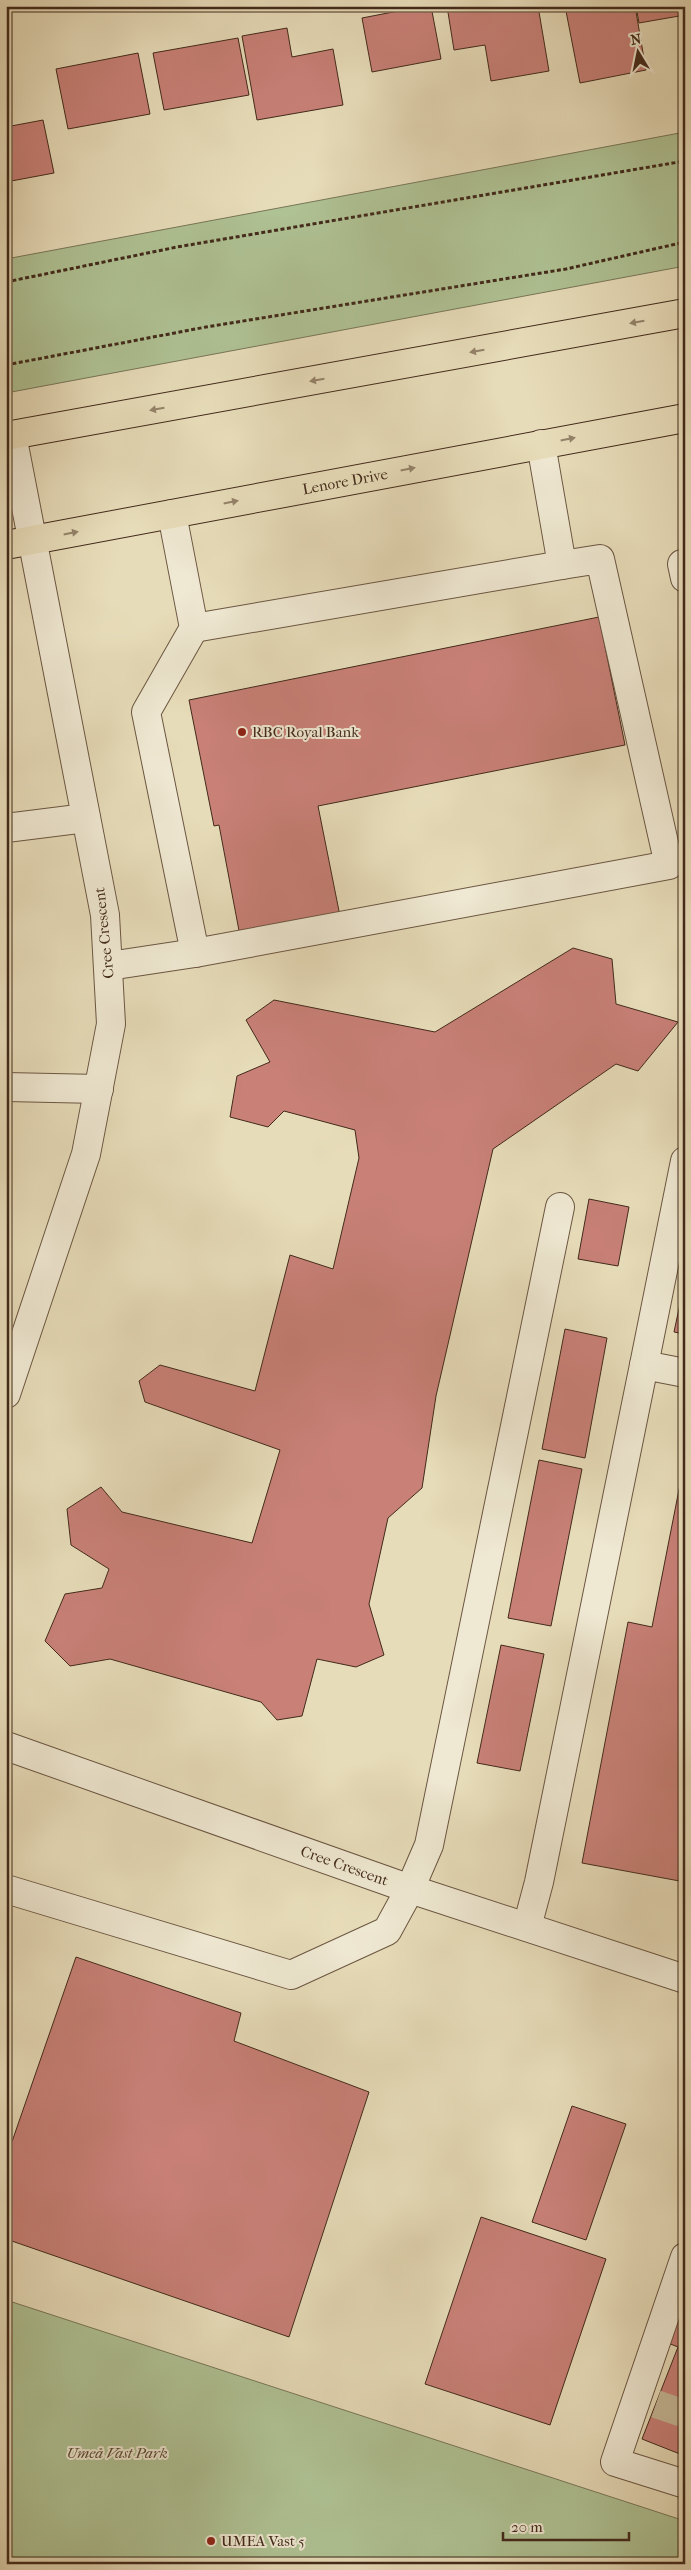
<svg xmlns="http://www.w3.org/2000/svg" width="691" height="2570" font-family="'IM FELL French Canon',serif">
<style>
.green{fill:#afc294;stroke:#787658}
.building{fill:#c88077;stroke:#422a1b}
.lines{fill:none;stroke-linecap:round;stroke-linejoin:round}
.minor-tunnel{stroke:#c6b899;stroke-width:28;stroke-dasharray:28 14;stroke-linecap:butt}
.minor-casing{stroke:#6b5642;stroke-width:30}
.major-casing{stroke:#422a1b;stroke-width:30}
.path{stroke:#422a1b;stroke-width:3;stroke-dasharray:4 2.5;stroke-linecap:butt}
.minor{stroke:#efe8d2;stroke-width:28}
.major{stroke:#e7dcb9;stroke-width:28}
.oneway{fill:#94836a}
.poi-dot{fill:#8f2418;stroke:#efe8d2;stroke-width:2}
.labels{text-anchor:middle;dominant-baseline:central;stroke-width:4;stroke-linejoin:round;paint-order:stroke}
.street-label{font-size:15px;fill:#422a1b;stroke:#efe8d2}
.poi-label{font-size:15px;fill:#422a1b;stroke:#efe8d2;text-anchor:start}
.park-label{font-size:15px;font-style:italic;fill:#584833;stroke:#efe8d2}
</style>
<rect width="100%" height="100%" fill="#e7dcb9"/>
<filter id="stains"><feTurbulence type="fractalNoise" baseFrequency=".004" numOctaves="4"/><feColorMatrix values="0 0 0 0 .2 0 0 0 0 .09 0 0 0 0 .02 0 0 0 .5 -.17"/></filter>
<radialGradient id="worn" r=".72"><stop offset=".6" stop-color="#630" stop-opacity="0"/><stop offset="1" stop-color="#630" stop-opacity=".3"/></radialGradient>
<g class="green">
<path d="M 685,132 L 685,266 L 6,393 L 6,259 Z"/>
<path d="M 6,2300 L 685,2521 L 685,2564 L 6,2564 Z"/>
</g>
<g class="building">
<path d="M 424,6 L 431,6 L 441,59 L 372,72 L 362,18 Z"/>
<path d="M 447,6 L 538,6 L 549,71 L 491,81 L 485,45 L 454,50 Z"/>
<path d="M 565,6 L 635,6 L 646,70 L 580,83 Z"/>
<path d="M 636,6 L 685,6 L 685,15 L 639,23 Z"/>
<path d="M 287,28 L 292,57 L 333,49 L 343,105 L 257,120 L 242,36 Z"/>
<path d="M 238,38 L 249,95 L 164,110 L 153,53 Z"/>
<path d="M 138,53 L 150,114 L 68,129 L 56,69 Z"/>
<path d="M 43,120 L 54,173 L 6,182 L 6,127 Z"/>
<path d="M 599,617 L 625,745 L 318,806 L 340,916 L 240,936 L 219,825 L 214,826 L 189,700 Z"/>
<path d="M 573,948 L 612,959 L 616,1004 L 678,1022 L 638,1071 L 616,1064 L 493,1149 L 436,1396 L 422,1488 L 388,1518 L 369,1604 L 384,1655 L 356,1667 L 317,1659 L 302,1716 L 277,1720 L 261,1702 L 110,1659 L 70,1666 L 45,1641 L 65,1594 L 102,1588 L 109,1569 L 71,1545 L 67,1509 L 101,1487 L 122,1512 L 252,1543 L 280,1450 L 145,1402 L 139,1381 L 160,1365 L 255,1391 L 290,1255 L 333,1269 L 359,1158 L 355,1130 L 284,1111 L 268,1127 L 230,1117 L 237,1076 L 270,1062 L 246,1020 L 274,1000 L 435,1032 Z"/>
<path d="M 589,1199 L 629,1207 L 618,1266 L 578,1259 Z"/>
<path d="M 685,1280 L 685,1334 L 674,1332 Z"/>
<path d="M 565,1329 L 607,1338 L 585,1458 L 542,1449 Z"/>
<path d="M 685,1459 L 685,1882 L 582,1863 L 628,1622 L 652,1627 Z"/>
<path d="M 539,1460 L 582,1469 L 551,1626 L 508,1618 Z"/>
<path d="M 501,1645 L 544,1654 L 520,1771 L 477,1763 Z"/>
<path d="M 76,1957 L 241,2013 L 234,2041 L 369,2092 L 289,2337 L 6,2239 L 6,2159 Z"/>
<path d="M 572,2106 L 626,2124 L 586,2240 L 532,2222 Z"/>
<path d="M 481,2217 L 606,2259 L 550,2425 L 425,2384 Z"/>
<path d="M 685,2284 L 685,2456 L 642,2439 L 678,2347 L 663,2341 Z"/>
</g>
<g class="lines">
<path class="minor-tunnel" d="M 656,2404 L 685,2414"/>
<defs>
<g id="minor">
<path d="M 685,563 L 682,564 L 685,578"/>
<path d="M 194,628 L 562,565"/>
<path d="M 6,828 L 86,818"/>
<path d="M 195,953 L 669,865 L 600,559 L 562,565 L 541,444"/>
<path d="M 109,966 L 195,953 L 146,712 L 194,628 L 172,514"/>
<path d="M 6,1087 L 99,1089"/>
<path d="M 644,1365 L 685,1161"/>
<path d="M 6,1394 L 86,1154 L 111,1024 L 105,915 L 12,435"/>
<path id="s1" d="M 6,1746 L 410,1889 L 685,1979"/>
<path d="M 6,1889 L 291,1975 L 387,1931 L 410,1889 L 429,1845 L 560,1207"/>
<path d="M 527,1927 L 539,1882 L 644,1365 L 685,1373"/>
<path d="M 685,2257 L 615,2462 L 685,2484"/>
</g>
<g id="major">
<path d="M 6,436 L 685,313"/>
<path id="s2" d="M 6,545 L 685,418"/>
</g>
</defs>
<use href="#minor" class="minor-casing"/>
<use href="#major" class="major-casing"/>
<g class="path">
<path d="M 6,282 L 177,247 L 685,161"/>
<path d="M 6,365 L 206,327 L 566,269 L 685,242"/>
</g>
<use href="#minor" class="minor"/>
<use href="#major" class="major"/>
</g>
<defs><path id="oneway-solid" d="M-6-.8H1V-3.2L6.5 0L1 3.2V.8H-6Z" transform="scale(1.25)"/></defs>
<g class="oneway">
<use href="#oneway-solid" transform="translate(637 322) rotate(170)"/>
<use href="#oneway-solid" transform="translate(477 351) rotate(170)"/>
<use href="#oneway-solid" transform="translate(317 380) rotate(170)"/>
<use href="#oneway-solid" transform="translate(157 409) rotate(170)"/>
<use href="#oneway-solid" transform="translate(568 439) rotate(-11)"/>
<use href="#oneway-solid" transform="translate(408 469) rotate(-11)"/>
<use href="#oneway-solid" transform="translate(231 502) rotate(-11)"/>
<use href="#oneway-solid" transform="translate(71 533) rotate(-11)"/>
</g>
<g class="poi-dot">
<circle cx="242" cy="732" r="5"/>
<circle cx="211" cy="2541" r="5"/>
</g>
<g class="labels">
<g class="street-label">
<text stroke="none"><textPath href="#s2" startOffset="345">Lenore Drive</textPath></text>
<text transform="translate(104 933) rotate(-96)">Cree Crescent</text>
<text stroke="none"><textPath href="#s1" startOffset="359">Cree Crescent</textPath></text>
</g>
<g class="poi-label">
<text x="252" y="732">RBC Royal Bank</text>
<text x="221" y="2541">UMEA Vast 5</text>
</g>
<g class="park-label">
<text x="117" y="2453">Umeå Vast Park</text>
</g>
</g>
<rect width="691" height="2570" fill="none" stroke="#e7dcb9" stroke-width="25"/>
<rect x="8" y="8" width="676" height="2555" fill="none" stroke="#422a1b" stroke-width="2.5"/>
<rect x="12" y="12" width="666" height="2545" fill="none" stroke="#422a1b"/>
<g transform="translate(638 52) rotate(350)" stroke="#efe8d2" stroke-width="4" paint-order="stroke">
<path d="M0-4L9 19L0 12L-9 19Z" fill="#422a1b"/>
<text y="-8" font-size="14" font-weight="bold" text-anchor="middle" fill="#422a1b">N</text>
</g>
<path d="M503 2532v8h126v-8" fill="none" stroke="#422a1b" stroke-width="2.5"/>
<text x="511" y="2532" font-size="15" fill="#422a1b" stroke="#efe8d2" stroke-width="4" paint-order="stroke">20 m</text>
<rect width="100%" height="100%" filter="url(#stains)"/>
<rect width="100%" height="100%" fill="url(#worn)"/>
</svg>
